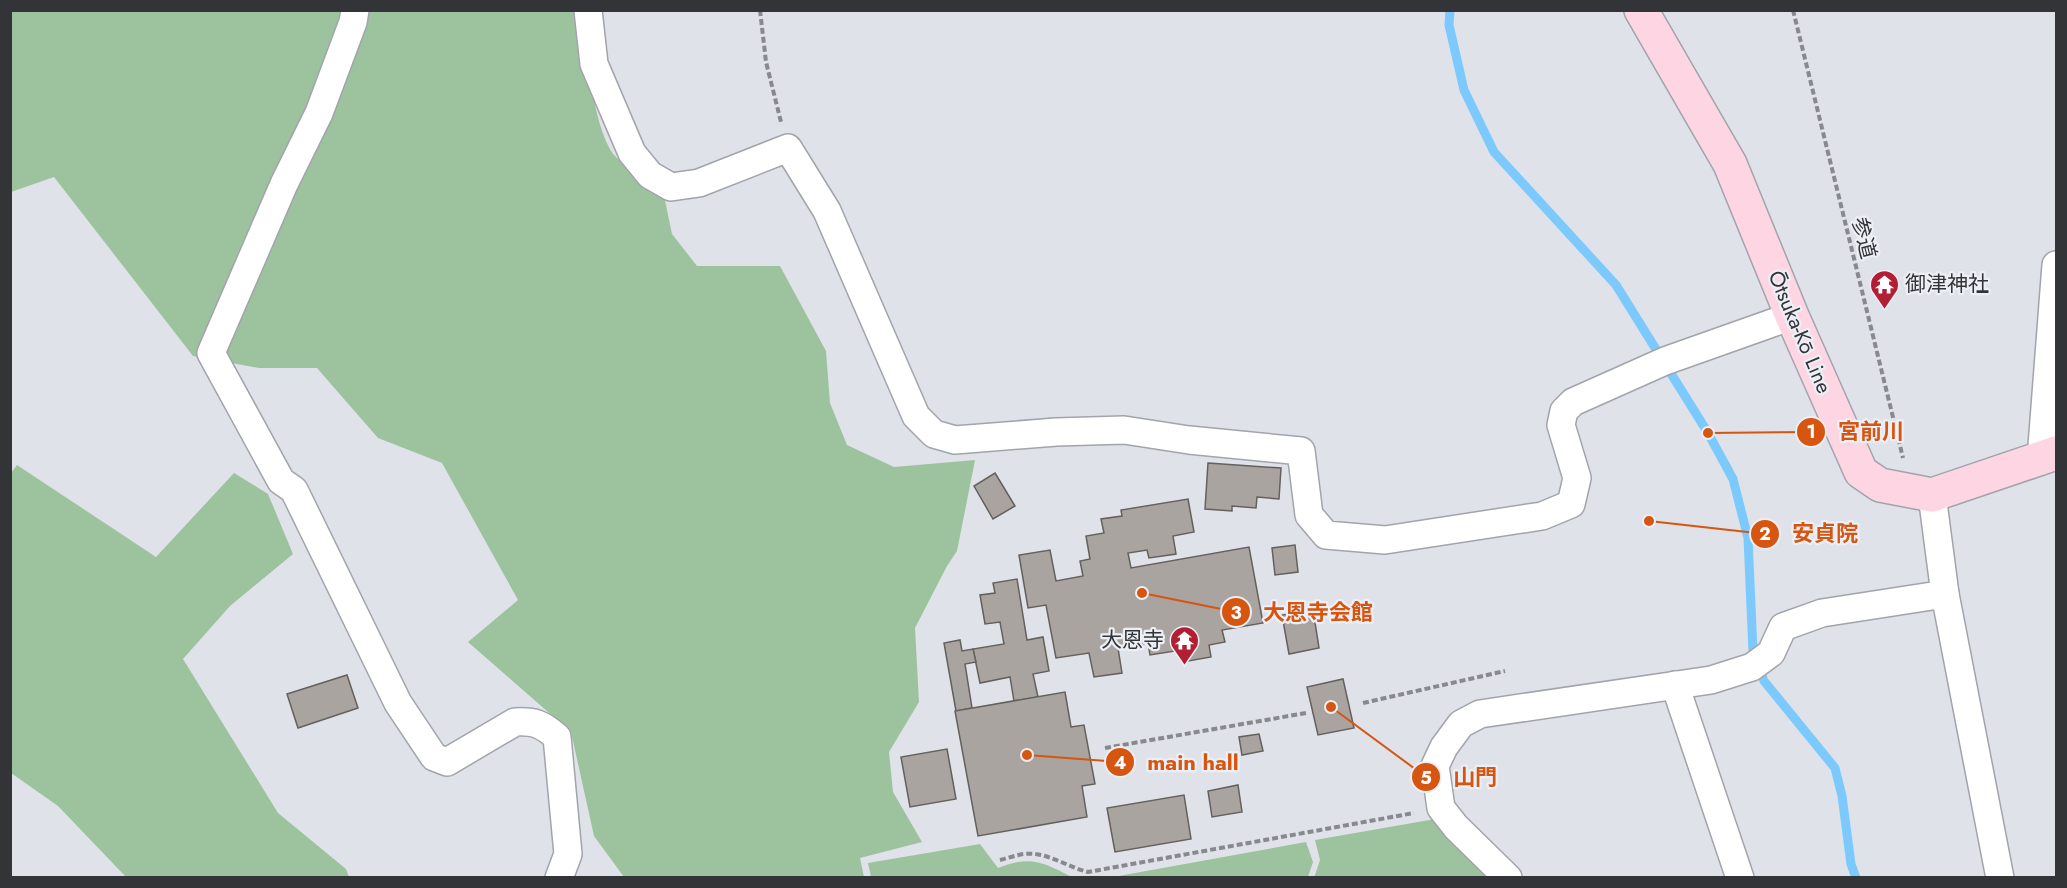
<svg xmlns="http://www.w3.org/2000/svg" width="2067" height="888" font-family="Jost,'Noto Sans JP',sans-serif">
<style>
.green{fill:#9dc39e}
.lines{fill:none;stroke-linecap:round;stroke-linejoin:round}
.stream{stroke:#7cc9fd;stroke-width:9}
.building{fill:#a9a49f;stroke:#64605b;stroke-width:1.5}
.minor-casing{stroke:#a2a4ab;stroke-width:30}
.secondary-casing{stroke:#a2a4ab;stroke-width:36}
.path{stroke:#87898e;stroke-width:4;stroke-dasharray:6 3;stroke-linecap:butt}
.minor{stroke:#fff;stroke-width:27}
.secondary{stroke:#fed5e2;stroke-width:33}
.labels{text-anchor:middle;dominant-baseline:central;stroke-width:4.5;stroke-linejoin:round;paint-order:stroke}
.street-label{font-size:21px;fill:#333437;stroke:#eceff6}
.poi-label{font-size:21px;fill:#333437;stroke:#eceff6;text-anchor:start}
.leader{fill:none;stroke:#d65510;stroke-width:2}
.callout-dot{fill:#d65510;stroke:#eceff6;stroke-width:2}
.mark-label{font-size:18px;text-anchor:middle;font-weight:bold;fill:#fff}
.callout-label{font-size:22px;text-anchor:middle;font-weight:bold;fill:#d65510;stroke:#eceff6;stroke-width:4.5;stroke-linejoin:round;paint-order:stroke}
</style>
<rect width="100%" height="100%" fill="#dfe2e9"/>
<g class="green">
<path d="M 11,11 L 580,11 C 586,46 593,130 615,156 C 626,169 647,177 662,186 L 672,234 L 697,266 L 780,266 L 826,351 L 830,403 L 847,445 L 894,467 L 975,460 L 957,551 L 947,566 L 915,628 L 919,702 L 889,752 L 893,792 L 922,842 L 860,858 L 864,877 L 624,877 L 594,836 L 571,732 L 468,642 L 518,600 L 442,463 L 378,438 L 317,368 L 259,368 L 193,356 L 54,177 L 11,192 Z"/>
<path d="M 17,465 L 156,557 L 234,473 L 268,494 L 293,554 L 230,606 L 183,659 L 278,813 L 346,869 L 349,877 L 126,877 L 58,806 L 11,773 L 10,474 Z"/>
<path d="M 1435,819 L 1496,878 L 1314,878 L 1320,860 L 1315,840 Z"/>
<path d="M 1306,842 L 1313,862 L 1308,877 L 1113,877 Z"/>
<path d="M 980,844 L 998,868 C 1030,855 1043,862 1072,877 L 871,877 L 868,863 Z"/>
</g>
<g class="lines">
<path class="stream" d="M 1450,10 L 1449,25 L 1464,90 L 1494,152 L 1616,285 L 1708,433 L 1733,479 L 1748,538 L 1753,652 L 1764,681 L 1835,768 L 1842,796 L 1851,864 L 1856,878"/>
</g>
<g class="building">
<path d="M 1208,463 L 1281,468 L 1279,499 L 1257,497 L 1256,508 L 1232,506 L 1232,511 L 1205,509 Z"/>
<path d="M 995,473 L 1015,506 L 993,519 L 974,486 Z"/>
<path d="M 1188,499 L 1194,532 L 1173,536 L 1176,554 L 1149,558 L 1147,550 L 1128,553 L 1131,568 L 1249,547 L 1263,623 L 1222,630 L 1225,642 L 1209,645 L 1211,657 L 1183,662 L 1181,650 L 1150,655 L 1148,643 L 1118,648 L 1122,673 L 1094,677 L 1089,653 L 1056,658 L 1046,605 L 1028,608 L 1019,555 L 1050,550 L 1056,581 L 1083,576 L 1080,561 L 1090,559 L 1086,536 L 1104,533 L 1101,519 L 1122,516 L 1121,510 Z"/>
<path d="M 1295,545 L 1298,572 L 1275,575 L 1272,548 Z"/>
<path d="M 1017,579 L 1027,640 L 1043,637 L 1049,671 L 1033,674 L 1038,697 L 1014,701 L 1010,677 L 980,683 L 973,649 L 1004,644 L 1000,622 L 985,624 L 980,595 L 995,593 L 993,583 Z"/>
<path d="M 1313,610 L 1319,648 L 1289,654 L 1282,615 Z"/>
<path d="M 960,640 L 962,651 L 973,649 L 976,662 L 965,664 L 972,708 L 956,711 L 944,643 Z"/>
<path d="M 347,675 L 358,708 L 298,728 L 287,694 Z"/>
<path d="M 1343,679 L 1354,728 L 1318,735 L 1307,687 Z"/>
<path d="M 1065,692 L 1071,727 L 1084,725 L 1095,784 L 1082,786 L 1087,817 L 978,836 L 955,711 Z"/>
<path d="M 1259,734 L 1263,751 L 1242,755 L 1239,737 Z"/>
<path d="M 947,749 L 956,799 L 910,807 L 901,757 Z"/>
<path d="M 1238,785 L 1242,812 L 1212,817 L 1208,791 Z"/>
<path d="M 1184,795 L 1191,839 L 1115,852 L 1107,808 Z"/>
</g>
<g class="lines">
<defs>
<g id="minor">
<path d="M 355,10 L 353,22 L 319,113 L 284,184 L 211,353 L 281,481 L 294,490 L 398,703 L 434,757 L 447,762 L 515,722 C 535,721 542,724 557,737 L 568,854 L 559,878"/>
<path d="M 588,10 L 594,64 L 632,153 L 650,175 L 671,187 L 699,183 L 788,148 L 827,211 L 916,416 L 934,434 L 955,440 L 1056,432 L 1124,430 L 1189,440 L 1301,451 L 1309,515 L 1326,535 L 1385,540 L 1542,516 L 1571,504 L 1577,478 L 1561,425 L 1564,411 L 1573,402 L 1665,361 L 1792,316"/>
<path d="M 2041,459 L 2056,265"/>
<path d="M 1932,495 L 1945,594 L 2000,878"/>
<path d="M 1675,685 L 1740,878"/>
<path d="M 1508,878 L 1456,827 L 1441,808 L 1435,766 L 1444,747 L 1461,724 L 1480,714 L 1711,680 L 1752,667 L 1771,653 L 1783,627 L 1822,613 L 1945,594"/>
</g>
<path id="secondary" d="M 1641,10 L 1730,164 L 1792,316 L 1861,472 L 1880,485 L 1932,495 L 2056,453"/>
</defs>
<use href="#minor" class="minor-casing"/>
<use href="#secondary" class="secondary-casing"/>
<g class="path">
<path d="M 760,10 L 766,62 L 781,122"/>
<path d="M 1793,10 L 1903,458"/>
<path d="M 1363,703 L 1505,671"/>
<path d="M 1105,748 L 1306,713"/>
<path d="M 1000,860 C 1008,858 1016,855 1024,854 C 1046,851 1067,867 1088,872 L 1414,813"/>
</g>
<use href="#minor" class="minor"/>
<use href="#secondary" class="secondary"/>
</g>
<defs>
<symbol id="temple-pin" viewBox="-11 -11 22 30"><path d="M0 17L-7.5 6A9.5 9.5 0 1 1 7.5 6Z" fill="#b21f35" stroke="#eceff6"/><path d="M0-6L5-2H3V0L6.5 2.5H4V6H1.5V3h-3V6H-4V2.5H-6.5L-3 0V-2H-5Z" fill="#fff"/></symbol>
</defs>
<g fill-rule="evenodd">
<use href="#temple-pin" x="1868" y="268" width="33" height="45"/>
<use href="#temple-pin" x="1168" y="624" width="33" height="45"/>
</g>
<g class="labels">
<g class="street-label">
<text transform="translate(1864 238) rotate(76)">参道</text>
<text transform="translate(1800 332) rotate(67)">Ōtsuka-Kō Line</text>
</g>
<g class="poi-label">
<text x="1905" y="284">御津神社</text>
<text x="1164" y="640" text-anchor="end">大恩寺</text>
</g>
</g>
<path class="leader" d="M1708 433L1811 432M1649 521L1765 534M1142 593L1236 612M1027 755L1120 762M1331 707L1426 777"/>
<g class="callout-dot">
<circle cx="1708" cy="433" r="6"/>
<circle cx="1649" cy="521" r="6"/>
<circle cx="1142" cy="593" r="6"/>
<circle cx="1027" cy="755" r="6"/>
<circle cx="1331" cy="707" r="6"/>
<circle cx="1811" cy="432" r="15"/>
<circle cx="1765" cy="534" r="15"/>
<circle cx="1236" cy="612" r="15"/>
<circle cx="1120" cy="762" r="15"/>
<circle cx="1426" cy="777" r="15"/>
</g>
<g class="mark-label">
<text x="1811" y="438">1</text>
<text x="1765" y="540">2</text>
<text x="1236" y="619">3</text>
<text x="1120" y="769">4</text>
<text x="1426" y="784">5</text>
</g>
<g class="callout-label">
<text x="1871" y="439">宮前川</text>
<text x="1825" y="541">安貞院</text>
<text x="1318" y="620">大恩寺会館</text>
<text x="1193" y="770">main hall</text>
<text x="1475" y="785">山門</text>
</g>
<rect width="2067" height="888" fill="none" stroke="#333437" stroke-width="24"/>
</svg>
